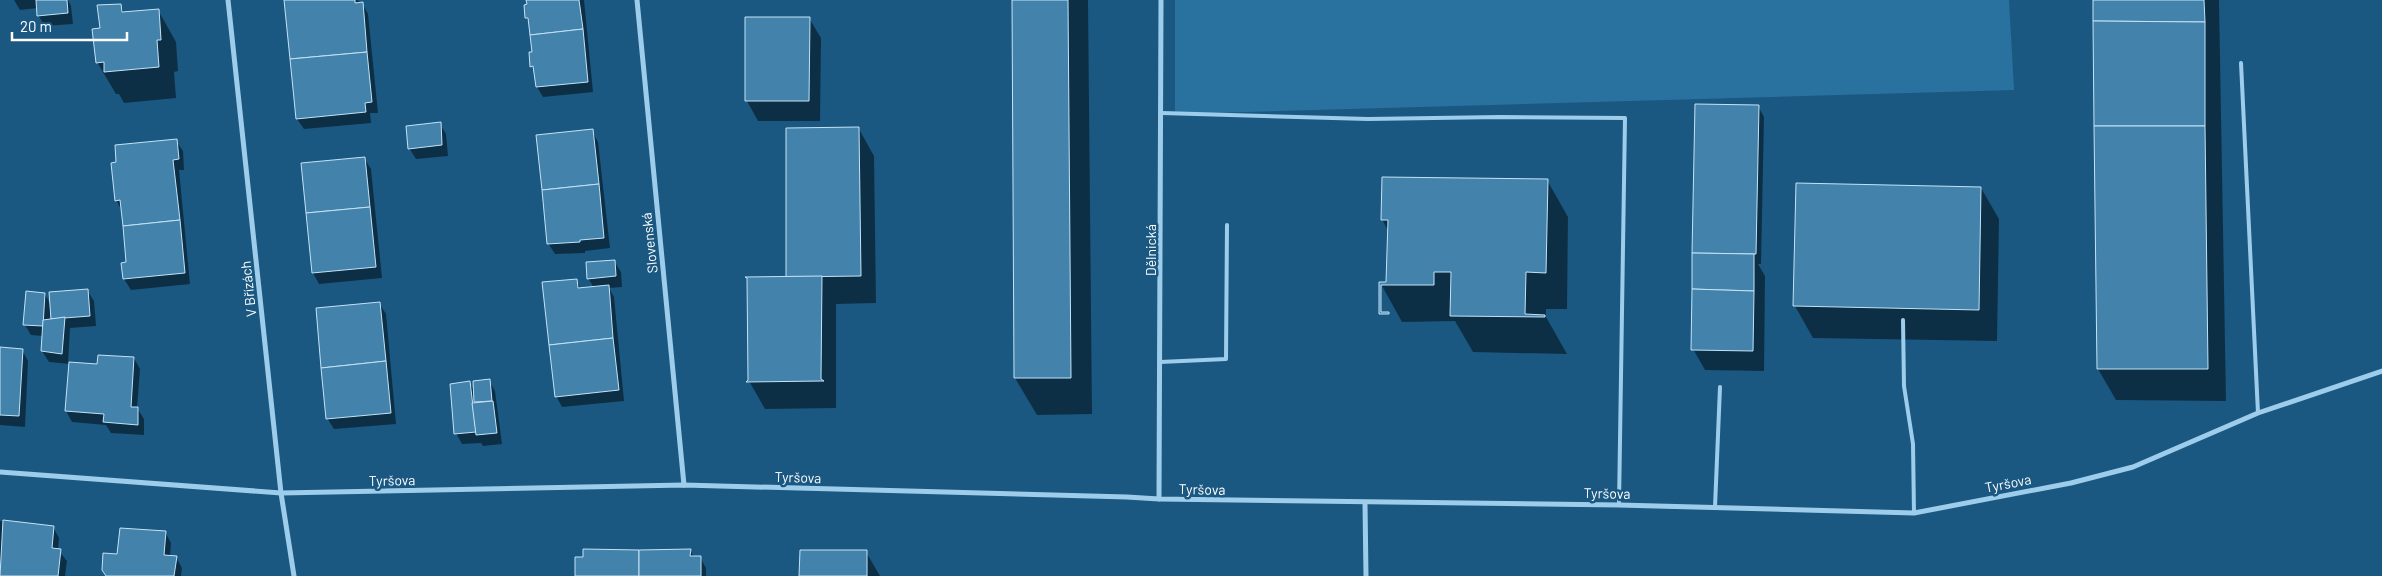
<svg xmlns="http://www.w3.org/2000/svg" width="2382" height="576" font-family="Barlow,sans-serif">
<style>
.green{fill:#29719f}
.shadow{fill:#0007;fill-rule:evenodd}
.building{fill:#4382ab;stroke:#c3e3f8}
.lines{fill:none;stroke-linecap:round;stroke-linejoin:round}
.service{stroke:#9ecdeb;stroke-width:4}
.minor{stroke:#9ecdeb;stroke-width:5}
.labels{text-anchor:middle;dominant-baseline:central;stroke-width:5;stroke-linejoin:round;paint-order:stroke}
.street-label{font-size:14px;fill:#fff;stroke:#1a5882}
</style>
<rect width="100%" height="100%" fill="#1a5882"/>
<path class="green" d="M 1175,0 L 2009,0 L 2014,90 L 1175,114 Z"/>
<g class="shadow">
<path d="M 14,0 L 68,0 L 71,6 L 73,24 L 45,26 L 38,15 L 38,8 L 20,10 Z"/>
<path d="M 286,0 L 357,0 L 362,3 L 368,14 L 378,113 L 370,113 L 371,123 L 304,129 L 297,119 Z"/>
<path d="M 528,0 L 584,0 L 593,92 L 543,97 L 537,87 L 535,72 L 532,66 L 533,53 L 530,24 L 526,17 Z"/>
<path d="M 1013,0 L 1088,0 L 1092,414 L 1037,415 L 1015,378 Z"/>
<path d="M 2094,0 L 2219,0 L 2226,401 L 2116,400 L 2098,369 Z"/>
<path d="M 120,5 L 125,13 L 158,10 L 176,42 L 178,71 L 174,72 L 176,98 L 124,103 L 119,94 L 116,94 L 97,62 L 101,29 Z"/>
<path d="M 809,18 L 821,38 L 820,121 L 758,121 L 747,101 Z"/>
<path d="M 1758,106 L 1764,117 L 1761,264 L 1758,264 L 1765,276 L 1764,371 L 1705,370 L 1693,349 L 1693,253 Z"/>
<path d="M 440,124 L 446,134 L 448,156 L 416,159 L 409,148 Z"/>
<path d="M 859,129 L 874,156 L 876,303 L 836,304 L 836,408 L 765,409 L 749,381 L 788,278 Z"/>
<path d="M 592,131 L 598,142 L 610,248 L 585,251 L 585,253 L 555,254 L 548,243 Z"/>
<path d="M 176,141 L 183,151 L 184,170 L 179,170 L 190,284 L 131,290 L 124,279 L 128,263 L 122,211 L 116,200 L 118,164 Z"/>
<path d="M 364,158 L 371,169 L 382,278 L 319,284 L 313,273 L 302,164 Z"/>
<path d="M 1547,180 L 1568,217 L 1567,309 L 1546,309 L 1546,317 L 1567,354 L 1473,352 L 1455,321 L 1402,322 L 1381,284 L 1387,284 L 1388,231 L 1382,219 Z"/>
<path d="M 1981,188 L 1999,219 L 1997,341 L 1813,338 L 1795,306 Z"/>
<path d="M 614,261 L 621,272 L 622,287 L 609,288 L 614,297 L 624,401 L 562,407 L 556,396 L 576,280 L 581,289 L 594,288 L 588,278 Z"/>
<path d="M 87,290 L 94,301 L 96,326 L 70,328 L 68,363 L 98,366 L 134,358 L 140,369 L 137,408 L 144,419 L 144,435 L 111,433 L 106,425 L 72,422 L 66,411 L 70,364 L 49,362 L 42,351 L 43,336 L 31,335 L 25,325 L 45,294 L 51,306 ZM 50,311 L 52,311 L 53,320 L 50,321 Z"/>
<path d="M 379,303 L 386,314 L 396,424 L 334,429 L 327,418 Z"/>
<path d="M 0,349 L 22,350 L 28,361 L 25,427 L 0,425 Z"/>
<path d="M 489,381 L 495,391 L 502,444 L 483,446 L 481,443 L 462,444 L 456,433 L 469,383 L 475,392 Z"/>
<path d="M 0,521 L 53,527 L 59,538 L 58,550 L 67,561 L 65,576 L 0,576 Z"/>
<path d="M 165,532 L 171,543 L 170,557 L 176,557 L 182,568 L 181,576 L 107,576 L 119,555 Z"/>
<path d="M 690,550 L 694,557 L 700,557 L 706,568 L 706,576 L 576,576 Z"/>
<path d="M 866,552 L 880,576 L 801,576 Z"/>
</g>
<g class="building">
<path d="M 36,0 L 67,0 L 68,13 L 37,16 Z"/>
<path d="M 284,0 L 355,0 L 355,3 L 363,2 L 367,52 L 290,59 Z"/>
<path d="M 526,0 L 579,0 L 583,29 L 530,35 L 528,18 L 525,18 L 524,5 L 527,4 Z"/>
<path d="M 1012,0 L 1068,0 L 1071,378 L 1014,378 Z"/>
<path d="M 2093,0 L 2204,0 L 2205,22 L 2093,21 Z"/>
<path d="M 121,4 L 122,12 L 159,9 L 161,40 L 157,40 L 159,67 L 104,72 L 104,62 L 96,63 L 92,29 L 100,28 L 97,5 Z"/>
<path d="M 745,17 L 810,17 L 809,101 L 745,101 Z"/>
<path d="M 2093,21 L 2205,22 L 2205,126 L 2094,126 Z"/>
<path d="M 583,29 L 588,82 L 536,87 L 533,66 L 530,67 L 529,52 L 532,52 L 530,35 Z"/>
<path d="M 367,52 L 372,102 L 365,103 L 366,112 L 296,119 L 290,59 Z"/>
<path d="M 1695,104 L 1759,105 L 1756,254 L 1692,253 Z"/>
<path d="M 441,122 L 442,145 L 408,149 L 406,126 Z"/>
<path d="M 2094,126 L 2205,126 L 2208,369 L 2097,369 Z"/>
<path d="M 859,127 L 861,276 L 786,277 L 786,128 Z"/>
<path d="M 593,129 L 599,184 L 542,190 L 536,135 Z"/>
<path d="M 177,139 L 179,159 L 173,160 L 180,220 L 123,226 L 120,200 L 115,201 L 111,163 L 116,162 L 115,145 Z"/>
<path d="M 365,157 L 370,207 L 306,213 L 301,163 Z"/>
<path d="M 1382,177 L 1548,179 L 1546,273 L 1526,272 L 1525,314 L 1545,315 L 1545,317 L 1450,316 L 1451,272 L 1434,272 L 1434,285 L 1381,285 L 1381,312 L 1389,312 L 1389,314 L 1379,314 L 1379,282 L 1386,282 L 1388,220 L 1381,220 Z"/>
<path d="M 1796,183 L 1981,187 L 1979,310 L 1793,306 Z"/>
<path d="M 599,184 L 604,238 L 580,240 L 580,242 L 547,244 L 542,190 Z"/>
<path d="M 370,207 L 376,267 L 312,273 L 306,213 Z"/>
<path d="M 180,220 L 185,273 L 123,279 L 121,263 L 126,262 L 123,226 Z"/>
<path d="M 1692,253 L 1754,254 L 1754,291 L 1692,289 Z"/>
<path d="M 615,260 L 616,276 L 587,279 L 586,262 Z"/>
<path d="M 822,276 L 821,379 L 824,381 L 746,382 L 748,380 L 747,278 L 745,277 Z"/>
<path d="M 577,279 L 578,288 L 609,285 L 613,338 L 549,345 L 542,282 Z"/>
<path d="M 88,289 L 90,316 L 51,319 L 49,292 Z"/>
<path d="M 1692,289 L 1754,291 L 1753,351 L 1691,350 Z"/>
<path d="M 26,291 L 45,293 L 43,326 L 23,325 Z"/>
<path d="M 380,302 L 386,361 L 321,368 L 316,308 Z"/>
<path d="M 65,317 L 62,354 L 41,351 L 43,320 Z"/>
<path d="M 613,338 L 619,390 L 555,397 L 549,345 Z"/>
<path d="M 0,347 L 23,349 L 19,416 L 0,415 Z"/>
<path d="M 98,355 L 134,357 L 131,407 L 138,407 L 138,425 L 103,422 L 104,414 L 65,411 L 69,362 L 97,364 Z"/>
<path d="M 386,361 L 391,413 L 326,419 L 321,368 Z"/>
<path d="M 490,379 L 492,401 L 474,402 L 473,381 Z"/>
<path d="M 470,381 L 476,432 L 454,434 L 450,384 Z"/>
<path d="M 493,401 L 497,433 L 476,435 L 472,403 Z"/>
<path d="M 3,520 L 54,526 L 52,548 L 61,549 L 58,576 L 0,576 Z"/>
<path d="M 120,528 L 166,531 L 164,555 L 177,556 L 174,576 L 106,576 L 102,570 L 103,553 L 117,554 Z"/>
<path d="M 583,549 L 639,550 L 639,576 L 575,576 L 575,557 L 583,557 Z"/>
<path d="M 691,549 L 690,556 L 701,556 L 701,576 L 639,576 L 639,550 Z"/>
<path d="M 800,550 L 867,550 L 867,576 L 799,576 Z"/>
</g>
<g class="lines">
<g class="service">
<path d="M 2241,63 L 2258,413"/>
<path d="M 1162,113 L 1368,119 L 1500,117 L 1625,118 L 1619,505"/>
<path d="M 1903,320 L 1904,386 L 1913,444 L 1914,513"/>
<path d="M 1160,362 L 1226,359 L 1227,225"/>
<path d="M 1715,507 L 1720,387"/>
</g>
<g class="minor">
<path d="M 228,0 L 281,493 L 294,576"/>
<path d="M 637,0 L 684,485"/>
<path d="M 0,472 L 281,493 L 684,485 L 1127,497 L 1159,499 L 1619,505 L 1914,513 L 2071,483 L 2133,467 L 2258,413 L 2382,371"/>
<path d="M 1159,499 L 1161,0"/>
<path d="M 1365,503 L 1366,576"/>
</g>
</g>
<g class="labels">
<g class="street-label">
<text transform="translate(649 243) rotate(-96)">Slovenská</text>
<text transform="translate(1150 250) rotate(-90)">Dělnická</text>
<text transform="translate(248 289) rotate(-96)">V Břízách</text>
<text transform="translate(798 477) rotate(2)">Tyršova</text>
<text transform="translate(392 480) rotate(-1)">Tyršova</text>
<text transform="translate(2008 483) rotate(-11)">Tyršova</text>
<text transform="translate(1202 489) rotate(1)">Tyršova</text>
<text transform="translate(1607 493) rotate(1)">Tyršova</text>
</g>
</g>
<path d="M12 32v8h115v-8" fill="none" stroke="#ffffff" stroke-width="2.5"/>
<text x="20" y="32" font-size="15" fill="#ffffff" stroke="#1a5882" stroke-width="4" paint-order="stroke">20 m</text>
</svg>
